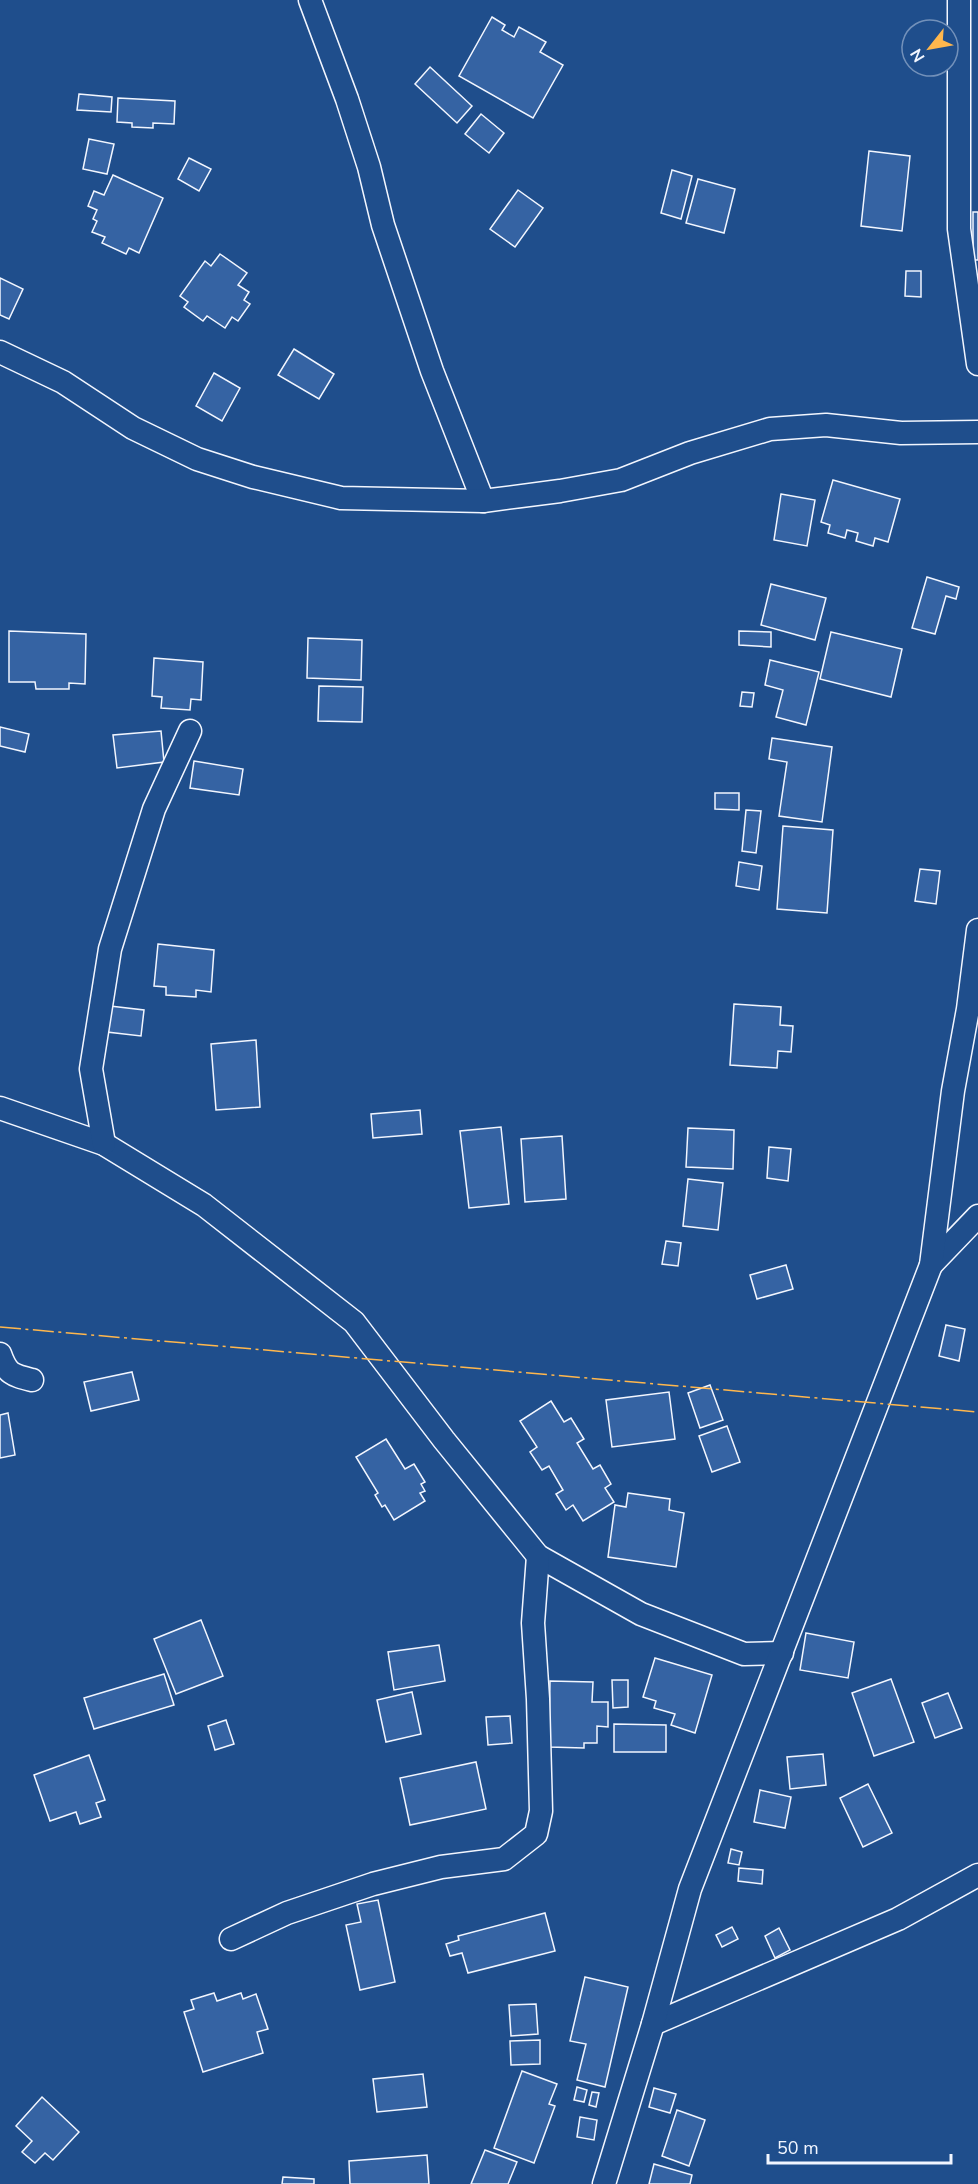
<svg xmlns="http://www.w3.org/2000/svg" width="978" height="2184" font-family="'Nunito Sans',sans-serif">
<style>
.building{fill:#3563a3;stroke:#f2f6ff;stroke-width:1.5}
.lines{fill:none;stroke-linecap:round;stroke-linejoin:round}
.street-casing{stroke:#f2f6ff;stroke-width:25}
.street{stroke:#1f4e8c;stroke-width:22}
.power{stroke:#ffb74d;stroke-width:1.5;stroke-dasharray:21 4.5 3 4.5;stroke-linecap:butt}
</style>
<rect width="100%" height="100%" fill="#1f4e8c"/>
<g class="building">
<path d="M 492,17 L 505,25 L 502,30 L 514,37 L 519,27 L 546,42 L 540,52 L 563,65 L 533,118 L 459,76 Z"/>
<path d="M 430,67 L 472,106 L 457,123 L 415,84 Z"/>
<path d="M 79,94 L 112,97 L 111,112 L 77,110 Z"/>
<path d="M 118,98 L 175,101 L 174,124 L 153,123 L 153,128 L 132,127 L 132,123 L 117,122 Z"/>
<path d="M 481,114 L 504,133 L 489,153 L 465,134 Z"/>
<path d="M 89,139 L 114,144 L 107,174 L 83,169 Z"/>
<path d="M 869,151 L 910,156 L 902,231 L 861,226 Z"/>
<path d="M 189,158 L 211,169 L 199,191 L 178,179 Z"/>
<path d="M 672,170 L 692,176 L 681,219 L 661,213 Z"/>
<path d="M 113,175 L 163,198 L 139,253 L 129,248 L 126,254 L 102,243 L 105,237 L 92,232 L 97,221 L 93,219 L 97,210 L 88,206 L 94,191 L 104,195 Z"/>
<path d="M 698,179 L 735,189 L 724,233 L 686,223 Z"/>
<path d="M 518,190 L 543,208 L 515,247 L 490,229 Z"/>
<rect x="973" y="212" width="5" height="48"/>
<path d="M 220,254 L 247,273 L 238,285 L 249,292 L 244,300 L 250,304 L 238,321 L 232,317 L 225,328 L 207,316 L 203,321 L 184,307 L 188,302 L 180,296 L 205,261 L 211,266 Z"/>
<path d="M 906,271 L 921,271 L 921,297 L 905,296 Z"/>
<path d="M 0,278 L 23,289 L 9,319 L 0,315 Z"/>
<path d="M 294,349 L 334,374 L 319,399 L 278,375 Z"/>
<path d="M 214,373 L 240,388 L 222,421 L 196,406 Z"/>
<path d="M 833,480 L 900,499 L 888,542 L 875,538 L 873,546 L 856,541 L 858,533 L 847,530 L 845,538 L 828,533 L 830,525 L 821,522 Z"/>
<path d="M 781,494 L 815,500 L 807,546 L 774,540 Z"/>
<path d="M 927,577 L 959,587 L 956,599 L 946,596 L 935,634 L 912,628 Z"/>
<path d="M 771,584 L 826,598 L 815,640 L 761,625 Z"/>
<path d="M 9,631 L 86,634 L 85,684 L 69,683 L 69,689 L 36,689 L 35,682 L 9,682 Z"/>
<path d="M 739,631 L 771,632 L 771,647 L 739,645 Z"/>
<path d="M 831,632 L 902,649 L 891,697 L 820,679 Z"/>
<path d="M 308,638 L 362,640 L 361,680 L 307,678 Z"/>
<path d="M 154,658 L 203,662 L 201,700 L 191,699 L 190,710 L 161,708 L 162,697 L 152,696 Z"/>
<path d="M 770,660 L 819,672 L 806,725 L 776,717 L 783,690 L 765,685 Z"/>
<path d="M 319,686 L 363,687 L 362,722 L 318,721 Z"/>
<path d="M 742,692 L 754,693 L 752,707 L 740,706 Z"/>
<path d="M 0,727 L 29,734 L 25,752 L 0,746 Z"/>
<path d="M 161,731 L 164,762 L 117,768 L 113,735 Z"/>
<path d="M 772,738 L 832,747 L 822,822 L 779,816 L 787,762 L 769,759 Z"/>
<path d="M 194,761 L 243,769 L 239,795 L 190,788 Z"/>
<path d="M 715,793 L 739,793 L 739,810 L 715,809 Z"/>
<path d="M 746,810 L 761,811 L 756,853 L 742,851 Z"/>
<path d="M 783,826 L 833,830 L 827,913 L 777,909 Z"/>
<path d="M 739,862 L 762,866 L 759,890 L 736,886 Z"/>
<path d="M 920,869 L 940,871 L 936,904 L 915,901 Z"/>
<path d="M 158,944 L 214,950 L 211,992 L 196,990 L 196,997 L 166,995 L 166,987 L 154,986 Z"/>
<path d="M 734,1004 L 781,1007 L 780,1025 L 793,1026 L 791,1052 L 778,1051 L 777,1068 L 730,1065 Z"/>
<path d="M 110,1006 L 144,1010 L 141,1036 L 107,1032 Z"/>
<path d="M 256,1040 L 260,1107 L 216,1110 L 211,1044 Z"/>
<path d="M 420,1110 L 422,1134 L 373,1138 L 371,1114 Z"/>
<path d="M 501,1127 L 509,1204 L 469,1208 L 460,1131 Z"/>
<path d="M 688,1128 L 734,1130 L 733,1169 L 686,1167 Z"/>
<path d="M 562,1136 L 566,1199 L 525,1202 L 521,1139 Z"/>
<path d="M 769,1147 L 791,1149 L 788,1181 L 767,1178 Z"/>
<path d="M 688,1179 L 723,1183 L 718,1230 L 683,1226 Z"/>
<path d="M 666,1241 L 681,1243 L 678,1266 L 662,1264 Z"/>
<path d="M 786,1265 L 793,1289 L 757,1299 L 750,1275 Z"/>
<path d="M 946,1325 L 965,1329 L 959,1361 L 939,1356 Z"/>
<path d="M 132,1372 L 139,1400 L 91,1411 L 84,1382 Z"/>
<path d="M 710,1385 L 723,1420 L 700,1428 L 688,1393 Z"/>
<path d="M 669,1392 L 675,1439 L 612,1447 L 606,1400 Z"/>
<path d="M 551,1401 L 564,1422 L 571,1418 L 584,1439 L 577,1443 L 593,1469 L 600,1465 L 611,1484 L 605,1488 L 614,1502 L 583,1521 L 573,1505 L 566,1510 L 556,1494 L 563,1490 L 549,1466 L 542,1470 L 530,1452 L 537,1447 L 520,1421 Z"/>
<path d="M 8,1413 L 15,1455 L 0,1458 L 0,1415 Z"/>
<path d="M 727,1426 L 740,1462 L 712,1472 L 699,1436 Z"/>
<path d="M 386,1439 L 405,1469 L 414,1464 L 425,1482 L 421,1484 L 425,1491 L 420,1493 L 425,1501 L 394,1520 L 385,1505 L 382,1507 L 375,1495 L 378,1493 L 356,1457 Z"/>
<path d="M 628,1493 L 670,1499 L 669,1510 L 684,1513 L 676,1567 L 608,1557 L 615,1505 L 626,1507 Z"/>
<path d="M 201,1620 L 223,1676 L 176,1694 L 154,1639 Z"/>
<path d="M 806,1633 L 854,1642 L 848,1678 L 800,1670 Z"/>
<path d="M 439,1645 L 445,1681 L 394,1690 L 388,1652 Z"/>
<path d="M 655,1658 L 712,1675 L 695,1733 L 671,1725 L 675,1714 L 654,1708 L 656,1701 L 643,1697 Z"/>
<path d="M 164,1674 L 174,1705 L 94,1729 L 84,1698 Z"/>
<path d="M 891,1679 L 914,1742 L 874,1756 L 852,1693 Z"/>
<path d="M 612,1680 L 628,1680 L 628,1707 L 613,1708 Z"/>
<path d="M 550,1681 L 593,1682 L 592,1702 L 608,1702 L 608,1727 L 597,1726 L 597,1743 L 584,1743 L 584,1748 L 549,1747 Z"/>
<path d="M 412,1692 L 421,1734 L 386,1742 L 377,1700 Z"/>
<path d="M 948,1693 L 962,1728 L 935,1738 L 922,1703 Z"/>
<path d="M 510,1716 L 512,1743 L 488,1745 L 486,1717 Z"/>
<path d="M 226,1720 L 234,1744 L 215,1750 L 208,1726 Z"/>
<path d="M 614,1724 L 666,1725 L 666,1752 L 614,1752 Z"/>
<path d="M 823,1754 L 826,1785 L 790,1789 L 787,1757 Z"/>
<path d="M 89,1755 L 105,1800 L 96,1803 L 101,1817 L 80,1824 L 76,1812 L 50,1821 L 34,1775 Z"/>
<path d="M 476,1762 L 486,1809 L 410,1825 L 400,1778 Z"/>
<path d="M 868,1784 L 892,1833 L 863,1847 L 840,1798 Z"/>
<path d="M 760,1790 L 791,1797 L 785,1828 L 754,1822 Z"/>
<path d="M 731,1849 L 742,1852 L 739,1865 L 728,1863 Z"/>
<path d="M 739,1868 L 763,1870 L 762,1884 L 738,1881 Z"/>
<path d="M 378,1900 L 395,1982 L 360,1990 L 346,1925 L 361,1922 L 357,1904 Z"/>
<path d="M 545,1913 L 555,1951 L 468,1973 L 462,1953 L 450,1956 L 446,1944 L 459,1940 L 458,1936 Z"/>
<path d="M 732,1927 L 738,1939 L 722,1947 L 716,1935 Z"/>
<path d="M 779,1928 L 790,1950 L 775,1958 L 765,1936 Z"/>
<path d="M 585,1977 L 628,1987 L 605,2087 L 577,2080 L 586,2044 L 570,2041 Z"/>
<path d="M 214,1993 L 217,2001 L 241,1993 L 243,1999 L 256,1994 L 268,2029 L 257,2032 L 263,2053 L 203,2072 L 184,2012 L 194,2009 L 191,2000 Z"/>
<path d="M 536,2004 L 538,2034 L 511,2036 L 509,2005 Z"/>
<path d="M 540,2040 L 540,2064 L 511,2065 L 510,2041 Z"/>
<path d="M 522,2071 L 557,2084 L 549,2104 L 555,2106 L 534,2163 L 494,2148 Z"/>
<path d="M 423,2074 L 427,2107 L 377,2112 L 373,2079 Z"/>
<path d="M 577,2087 L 587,2090 L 584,2102 L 574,2100 Z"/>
<path d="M 654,2088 L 676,2094 L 670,2113 L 649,2107 Z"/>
<path d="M 592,2092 L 599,2093 L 596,2107 L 589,2105 Z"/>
<path d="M 42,2097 L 79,2132 L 53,2160 L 45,2153 L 35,2163 L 22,2152 L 32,2141 L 16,2126 Z"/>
<path d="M 677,2110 L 705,2120 L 689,2166 L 662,2156 Z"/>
<path d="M 580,2117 L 597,2120 L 594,2140 L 577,2137 Z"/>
<path d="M 485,2150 L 517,2162 L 508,2184 L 471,2184 Z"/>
<path d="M 427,2155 L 429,2184 L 350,2184 L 349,2161 Z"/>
<path d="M 654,2164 L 692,2175 L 690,2184 L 649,2184 Z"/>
<path d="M 283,2177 L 314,2179 L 314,2184 L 282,2184 Z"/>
</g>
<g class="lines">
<defs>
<g id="street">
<path d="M 310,0 L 347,99 L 369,167 L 383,225 L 432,371 L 483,501"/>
<path d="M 959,0 L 959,229 L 978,364"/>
<path d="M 0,352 L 63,382 L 133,428 L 197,459 L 253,477 L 341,498 L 483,501 L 560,491 L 621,480 L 690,453 L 770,429 L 826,425 L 901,433 L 978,432"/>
<path d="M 0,1108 L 104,1144 L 204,1205 L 354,1322 L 444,1440 L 538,1556 L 641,1614 L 744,1654 L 782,1653"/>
<path d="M 104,1144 L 91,1069 L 110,949 L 154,809 L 190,731"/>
<path d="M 931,1265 L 978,1216"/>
<path d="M 0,1354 C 7,1374 12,1375 32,1380"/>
<path d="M 231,1939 L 287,1913 L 373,1884 L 441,1867 L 504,1859 L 536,1834 L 541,1811 L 538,1699 L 533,1623 L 538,1556"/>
<path d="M 653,2024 L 898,1919 L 978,1875"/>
<path d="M 604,2184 L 653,2024 L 690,1889 L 931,1265 L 953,1091 L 968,1009 L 978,930"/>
</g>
</defs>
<use href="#street" class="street-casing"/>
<use href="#street" class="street"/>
<path class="power" d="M 0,1327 L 978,1412"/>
</g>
<g transform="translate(930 48) rotate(239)"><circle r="28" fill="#1f4e8c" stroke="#7391ba" stroke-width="1.5"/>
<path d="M0-4.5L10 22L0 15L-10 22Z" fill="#ffb74d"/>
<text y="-9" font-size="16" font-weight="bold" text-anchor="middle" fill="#f2f6ff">N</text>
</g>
<path d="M768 2154v9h183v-9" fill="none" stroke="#f2f6ff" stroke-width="3"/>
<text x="777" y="2154" font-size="18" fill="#f2f6ff" stroke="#1f4e8c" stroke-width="4.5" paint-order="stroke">50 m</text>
</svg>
